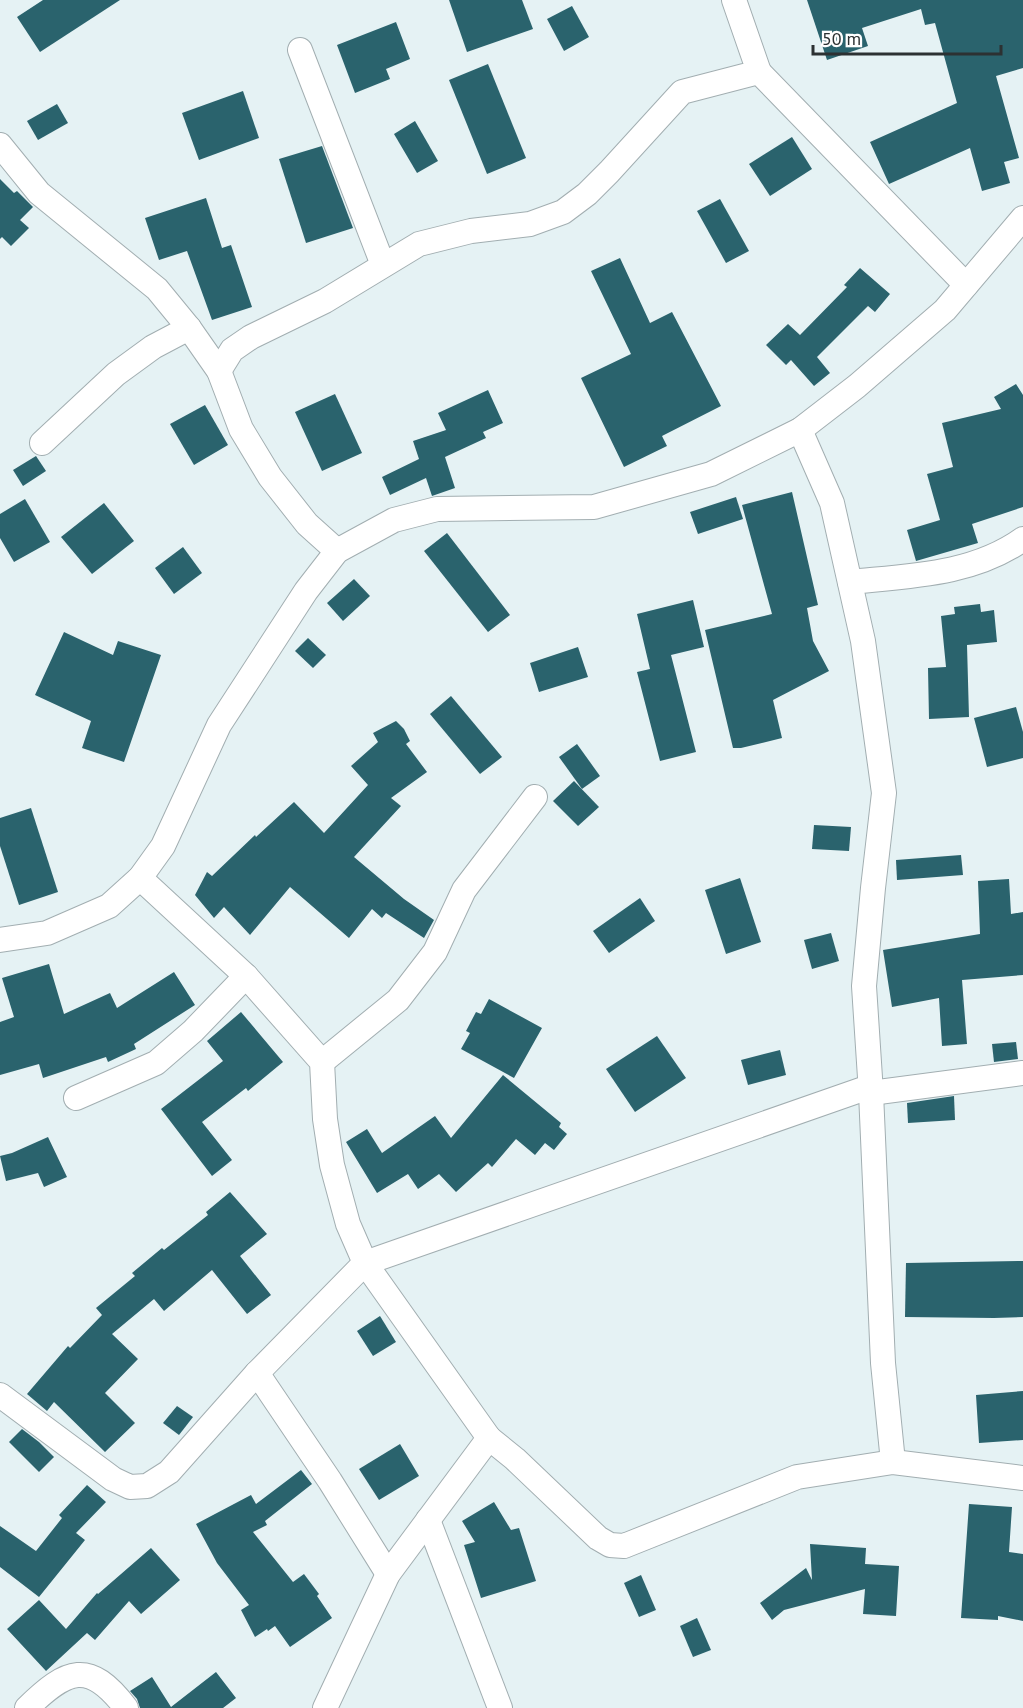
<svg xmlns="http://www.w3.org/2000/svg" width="1023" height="1708" font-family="'PT Sans',sans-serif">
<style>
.building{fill:#2a636d}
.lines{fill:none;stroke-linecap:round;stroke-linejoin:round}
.minor-casing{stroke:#a2aeb1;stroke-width:26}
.minor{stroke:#fff;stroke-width:24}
</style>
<rect width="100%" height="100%" fill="#e5f2f4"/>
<g class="building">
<path d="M 43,0 L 120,0 L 40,52 L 17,17 Z"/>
<path d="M 449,0 L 522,0 L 533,29 L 467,52 Z"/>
<path d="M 807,0 L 1023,0 L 1023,68 L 996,76 L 1019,158 L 1004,162 L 1010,183 L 982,191 L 970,148 L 889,184 L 870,142 L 957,103 L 935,23 L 925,25 L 921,9 L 862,28 L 868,46 L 827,60 Z"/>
<path d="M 572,6 L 589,37 L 564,51 L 547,19 Z"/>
<path d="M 396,22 L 410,59 L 386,69 L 390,79 L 355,93 L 337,45 Z"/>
<path d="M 488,64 L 526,158 L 487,174 L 449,80 Z"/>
<path d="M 243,91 L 259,138 L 199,160 L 182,113 Z"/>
<path d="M 57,104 L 68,123 L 38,140 L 27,121 Z"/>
<path d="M 415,121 L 438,161 L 417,173 L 394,134 Z"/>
<path d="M 792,137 L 812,169 L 770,196 L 749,164 Z"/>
<path d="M 322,146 L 353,228 L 306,243 L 279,159 Z"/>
<path d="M 0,179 L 14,193 L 17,191 L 33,207 L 20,220 L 29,228 L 11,246 L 2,237 L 0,239 Z"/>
<path d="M 206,198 L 222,248 L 231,245 L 252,307 L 212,320 L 187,251 L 159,260 L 145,218 Z"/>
<path d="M 720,199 L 749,251 L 726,263 L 697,211 Z"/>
<path d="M 620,258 L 650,323 L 672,312 L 721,406 L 662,436 L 667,446 L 624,467 L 581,378 L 631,354 L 591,271 Z"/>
<path d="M 860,268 L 890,294 L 875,312 L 868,306 L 817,357 L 830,373 L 814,386 L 791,360 L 786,365 L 766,345 L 788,324 L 800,335 L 847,287 L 844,285 Z"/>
<path d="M 1016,384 L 1023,395 L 1023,507 L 972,524 L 978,543 L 916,561 L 907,530 L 940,520 L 927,474 L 953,467 L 942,423 L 1001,409 L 994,397 Z"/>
<path d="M 488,390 L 503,423 L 483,432 L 486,438 L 445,457 L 455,488 L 432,496 L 426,478 L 390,495 L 382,477 L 419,459 L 413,441 L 446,430 L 438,413 Z"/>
<path d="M 335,394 L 362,453 L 322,471 L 295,412 Z"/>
<path d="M 205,405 L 228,445 L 194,465 L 170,424 Z"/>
<path d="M 36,456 L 46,471 L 23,486 L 13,470 Z"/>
<path d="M 792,492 L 818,605 L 807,608 L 813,641 L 829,671 L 773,700 L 782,738 L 741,748 L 733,748 L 705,630 L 772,614 L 742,505 Z"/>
<path d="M 736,497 L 743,519 L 698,534 L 690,512 Z"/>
<path d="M 25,499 L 50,542 L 14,562 L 0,538 L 0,514 Z"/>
<path d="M 104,503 L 134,541 L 92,574 L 61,537 Z"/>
<path d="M 447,533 L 510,615 L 488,632 L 424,551 Z"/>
<path d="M 183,547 L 202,573 L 174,594 L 155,568 Z"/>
<path d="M 354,579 L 370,596 L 343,621 L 327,603 Z"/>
<path d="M 693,600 L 704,647 L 671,655 L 696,752 L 660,761 L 637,672 L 650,669 L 637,614 Z"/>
<path d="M 980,604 L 981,612 L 994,610 L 997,642 L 967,645 L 969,717 L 929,719 L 928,668 L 946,667 L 941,616 L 955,614 L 954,607 Z"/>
<path d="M 64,632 L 113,655 L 118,641 L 161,655 L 124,762 L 82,748 L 91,721 L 35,695 Z"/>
<path d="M 308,638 L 326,655 L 313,668 L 295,651 Z"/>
<path d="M 578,647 L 588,677 L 539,692 L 530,663 Z"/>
<path d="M 451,696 L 502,757 L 480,774 L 430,714 Z"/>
<path d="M 1016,707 L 1023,732 L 1023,758 L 987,767 L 974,718 Z"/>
<path d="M 396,721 L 404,729 L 410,741 L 406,744 L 427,772 L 391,798 L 401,806 L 354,857 L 404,899 L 434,920 L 424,938 L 386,913 L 382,918 L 372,909 L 349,938 L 290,887 L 250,935 L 224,907 L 214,918 L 195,895 L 207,872 L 212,876 L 255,835 L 256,837 L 294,802 L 324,833 L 368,785 L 351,766 L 378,742 L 373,733 Z"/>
<path d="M 577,744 L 600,776 L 582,789 L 559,757 Z"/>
<path d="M 574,781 L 599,807 L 578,826 L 553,801 Z"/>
<path d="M 31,808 L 58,892 L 19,905 L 0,846 L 0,818 Z"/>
<path d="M 814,825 L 851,827 L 849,851 L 812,849 Z"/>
<path d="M 961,855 L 963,875 L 897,880 L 896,860 Z"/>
<path d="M 740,878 L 761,942 L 726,954 L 705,890 Z"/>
<path d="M 1009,879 L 1011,914 L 1023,912 L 1023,975 L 962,980 L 967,1044 L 942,1046 L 939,998 L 892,1007 L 883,950 L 980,934 L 978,881 Z"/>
<path d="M 640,898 L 655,921 L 609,953 L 593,931 Z"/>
<path d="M 831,933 L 839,961 L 812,969 L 804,940 Z"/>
<path d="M 49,964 L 64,1014 L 110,993 L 117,1008 L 174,972 L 195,1005 L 134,1044 L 136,1049 L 108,1062 L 106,1057 L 43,1078 L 39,1064 L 0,1075 L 0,1022 L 14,1017 L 2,978 Z"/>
<path d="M 489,999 L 542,1028 L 514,1078 L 461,1049 L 470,1033 L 466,1031 L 476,1012 L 481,1014 Z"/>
<path d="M 241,1012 L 283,1062 L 248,1091 L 246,1088 L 202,1122 L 232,1160 L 212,1176 L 161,1109 L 223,1061 L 207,1041 Z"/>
<path d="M 657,1036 L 686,1078 L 635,1112 L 606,1069 Z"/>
<path d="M 1016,1042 L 1018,1059 L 994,1062 L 992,1044 Z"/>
<path d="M 780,1050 L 786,1075 L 748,1085 L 741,1060 Z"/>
<path d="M 503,1075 L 561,1123 L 559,1127 L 567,1134 L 554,1150 L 545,1143 L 535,1155 L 516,1139 L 492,1167 L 488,1163 L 456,1192 L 439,1174 L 418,1189 L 408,1174 L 377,1193 L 346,1142 L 367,1129 L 382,1153 L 435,1116 L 451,1138 Z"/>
<path d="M 954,1096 L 955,1120 L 908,1123 L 907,1103 Z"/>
<path d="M 48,1137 L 67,1177 L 44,1187 L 38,1173 L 6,1181 L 0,1156 L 12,1153 Z"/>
<path d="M 230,1192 L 267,1234 L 240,1256 L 271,1295 L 247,1314 L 212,1270 L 164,1311 L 154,1299 L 112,1334 L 138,1359 L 105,1393 L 135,1423 L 105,1452 L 54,1402 L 47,1411 L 27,1394 L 68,1346 L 70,1348 L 102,1315 L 96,1308 L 135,1276 L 132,1273 L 162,1248 L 164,1250 L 208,1215 L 206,1212 Z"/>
<path d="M 1023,1261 L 1023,1317 L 994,1318 L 905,1317 L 906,1263 Z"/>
<path d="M 380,1316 L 396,1342 L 373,1356 L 357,1331 Z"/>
<path d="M 1023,1391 L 1023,1440 L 979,1443 L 976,1395 Z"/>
<path d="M 177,1406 L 193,1417 L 179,1435 L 163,1423 Z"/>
<path d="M 22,1429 L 39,1442 L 54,1457 L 39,1472 L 9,1442 Z"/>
<path d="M 400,1444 L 419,1476 L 379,1500 L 359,1469 Z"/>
<path d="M 301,1470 L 312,1484 L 265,1521 L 267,1525 L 253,1532 L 293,1582 L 304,1574 L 319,1594 L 317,1596 L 332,1618 L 290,1647 L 275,1626 L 268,1631 L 267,1629 L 255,1637 L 241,1610 L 249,1605 L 217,1563 L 196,1524 L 251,1495 L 256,1504 Z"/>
<path d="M 87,1485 L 106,1502 L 76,1533 L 85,1540 L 39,1597 L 0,1567 L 0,1526 L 36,1551 L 62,1518 L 59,1515 Z"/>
<path d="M 494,1502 L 511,1530 L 519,1528 L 536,1581 L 481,1598 L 464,1545 L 475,1542 L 462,1521 Z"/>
<path d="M 969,1504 L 1012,1507 L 1009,1552 L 1023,1554 L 1023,1621 L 998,1616 L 998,1620 L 961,1618 Z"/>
<path d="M 810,1544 L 866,1548 L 865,1564 L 899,1566 L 896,1616 L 863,1614 L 865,1589 L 784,1610 L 772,1620 L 760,1603 L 806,1568 L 812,1580 Z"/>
<path d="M 151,1548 L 180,1580 L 141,1614 L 129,1601 L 95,1640 L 87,1633 L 46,1671 L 7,1629 L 39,1600 L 66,1629 L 97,1593 L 98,1594 Z"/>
<path d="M 641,1575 L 656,1610 L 639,1617 L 624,1583 Z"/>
<path d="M 697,1618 L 711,1650 L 693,1657 L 680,1626 Z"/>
<path d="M 216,1672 L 236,1698 L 223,1708 L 140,1708 L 137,1699 L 130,1691 L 152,1677 L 171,1707 Z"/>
</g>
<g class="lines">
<defs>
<g id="minor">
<path d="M 300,50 L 383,265"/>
<path d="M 759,72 L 966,285"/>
<path d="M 0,145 L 39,193 L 157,289 L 189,328 L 219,371 L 241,429 L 270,477 L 307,524 L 337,551"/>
<path d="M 219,371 L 232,350 L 251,337 L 325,301 L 419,244 L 471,231 L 530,224 L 563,212 L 587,194 L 609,172 L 682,92 L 759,72 L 734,0"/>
<path d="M 800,430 L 832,503 L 863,641 L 884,793 L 873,888 L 864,986 L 871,1093 L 883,1363 L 893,1462"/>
<path d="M 42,443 L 116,374 L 153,347 L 189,328"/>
<path d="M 850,582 C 909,576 973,575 1023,539"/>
<path d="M 140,878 L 246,976 L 322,1062 L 325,1119 L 332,1165 L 348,1224 L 365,1263 L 489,1438 L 515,1459 L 598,1538 L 610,1545 L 624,1546 L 797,1477 L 893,1462 L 1023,1478"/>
<path d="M 0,940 L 47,933 L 109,906 L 140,878 L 163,846 L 219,725 L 306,591 L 337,551 L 394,520 L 437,509 L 594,507 L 711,474 L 800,430 L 857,386 L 945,310 L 1023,218"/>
<path d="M 322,1062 L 398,1000 L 435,952 L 464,890 L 535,797"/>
<path d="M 871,1093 L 1023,1073"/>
<path d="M 76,1098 L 156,1063 L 193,1031 L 246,976"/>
<path d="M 257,1373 L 330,1481 L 388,1574"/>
<path d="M 0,1395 L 113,1479 L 130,1487 L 147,1486 L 169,1472 L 257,1373 L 365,1263 L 869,1087"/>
<path d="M 428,1520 L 500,1708"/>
<path d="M 27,1708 C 67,1669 89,1659 126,1708"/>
<path d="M 325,1708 L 388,1574 L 489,1438"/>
</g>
</defs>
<use href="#minor" class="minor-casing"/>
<use href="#minor" class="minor"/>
</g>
<path d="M813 45v9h188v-9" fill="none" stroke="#2c3132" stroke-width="3"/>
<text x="822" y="45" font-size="18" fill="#2c3132" stroke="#ffffff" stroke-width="4.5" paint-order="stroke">50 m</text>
</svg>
